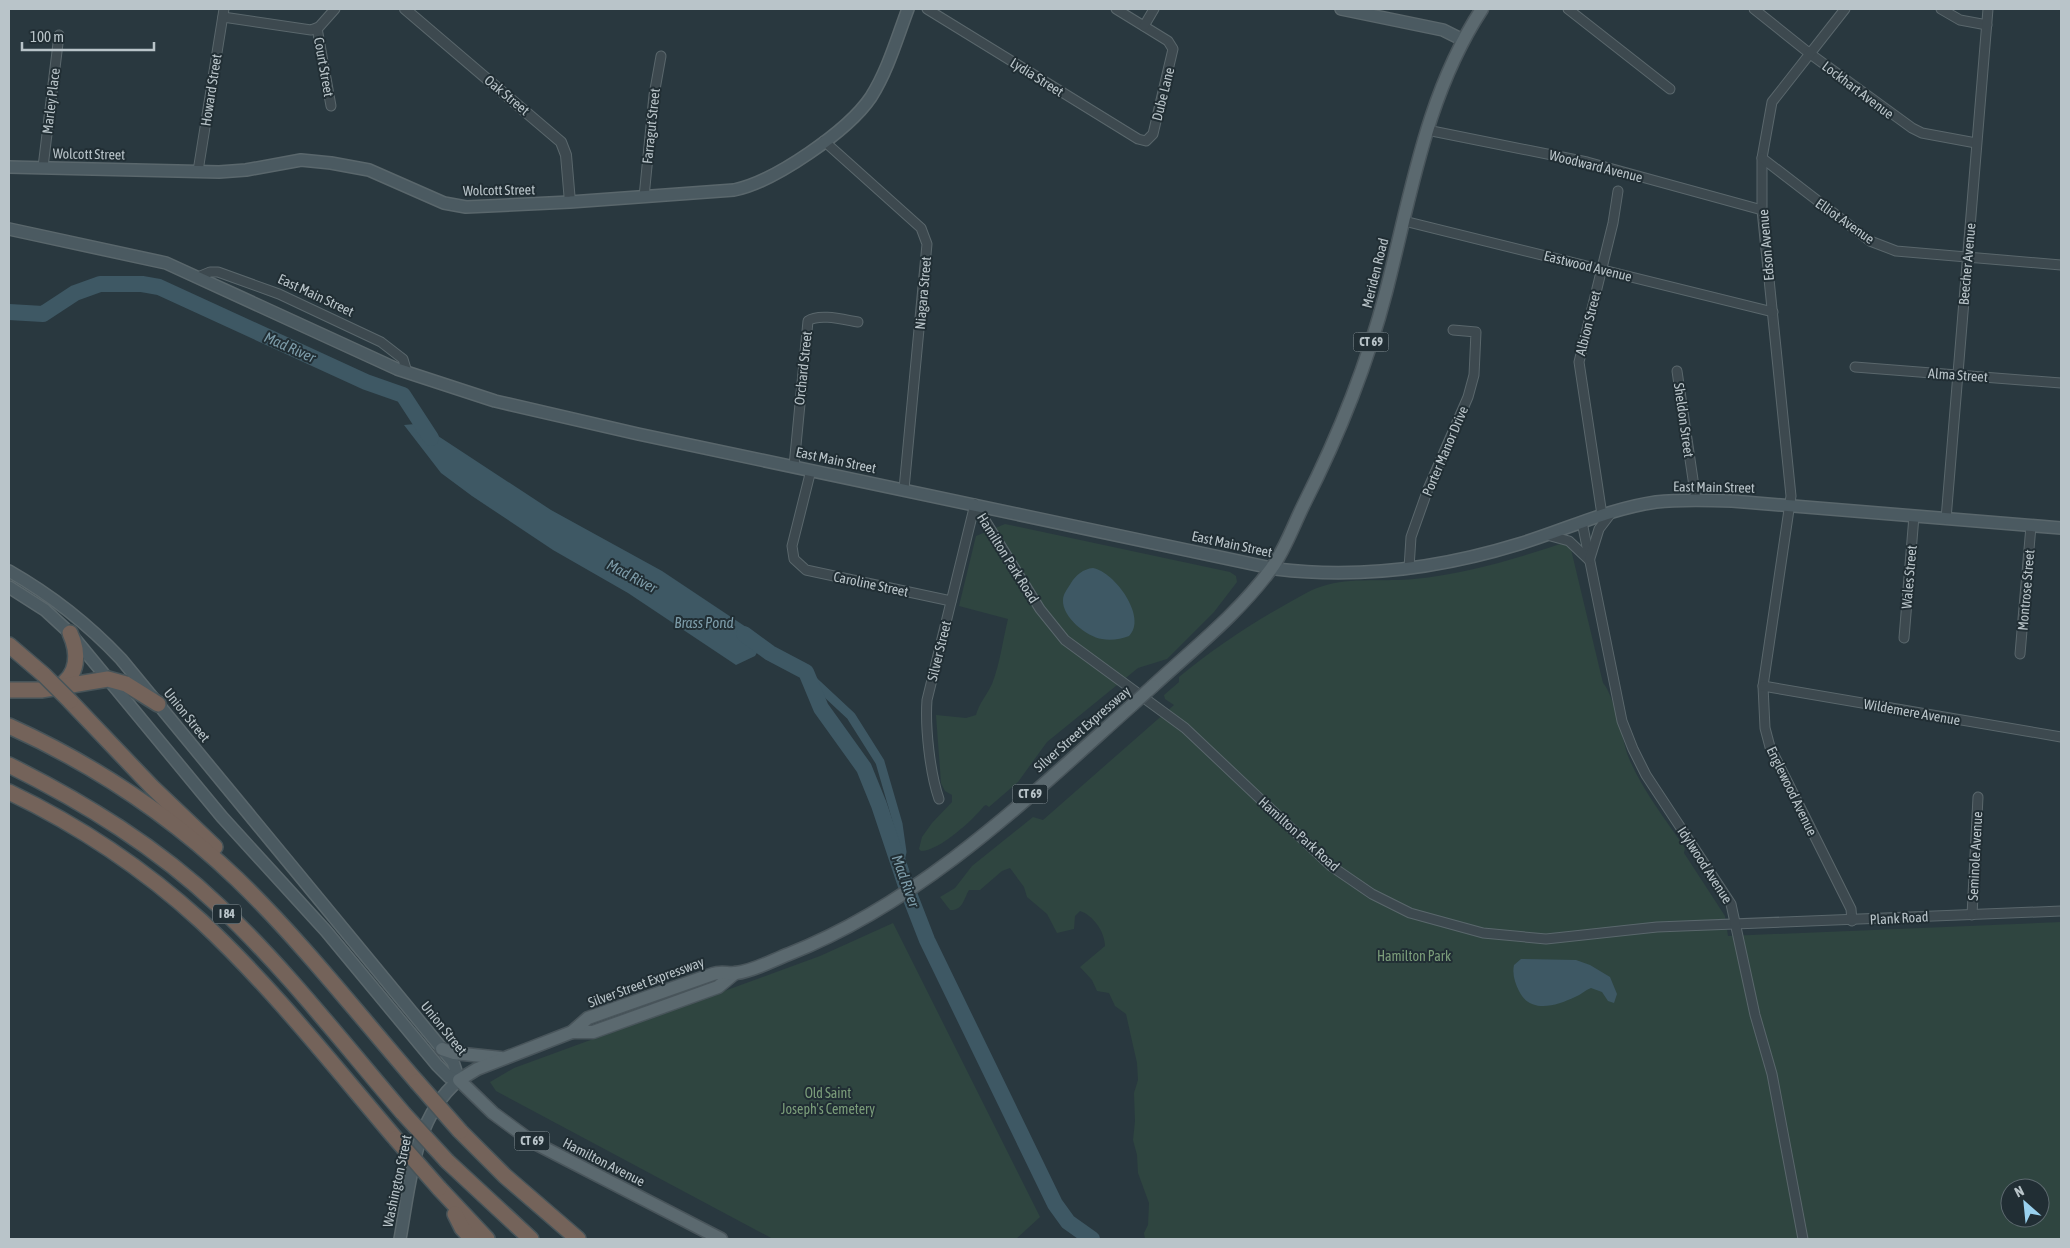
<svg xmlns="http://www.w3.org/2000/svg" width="2070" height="1248" font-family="'Asap Condensed',sans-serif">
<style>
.green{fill:#2f4540;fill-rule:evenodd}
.water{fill:#3e5864}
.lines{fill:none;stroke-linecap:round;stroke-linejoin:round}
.canal{stroke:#3e5864;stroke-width:9}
.river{stroke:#3e5864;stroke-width:16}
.minor-casing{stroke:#5a676c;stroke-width:11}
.tertiary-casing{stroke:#5a676c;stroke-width:12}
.secondary-casing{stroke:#5a676c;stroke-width:14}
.primary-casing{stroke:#49555b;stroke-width:15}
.motorway-casing{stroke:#475459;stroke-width:18}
.minor{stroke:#3d494f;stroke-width:9}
.tertiary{stroke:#3d494f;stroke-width:10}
.secondary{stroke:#4b5a61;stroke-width:11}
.primary{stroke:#5b696f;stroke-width:12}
.motorway{stroke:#74635a;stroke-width:15}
.primary-bridge-casing{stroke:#49555b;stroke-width:15;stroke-linecap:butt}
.motorway-bridge-casing{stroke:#475459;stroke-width:18;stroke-linecap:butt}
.primary-bridge{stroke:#5b696f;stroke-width:12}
.motorway-bridge{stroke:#74635a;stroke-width:15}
.labels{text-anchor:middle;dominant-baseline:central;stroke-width:4;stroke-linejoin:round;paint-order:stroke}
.shield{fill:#212e34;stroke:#8b979c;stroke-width:1}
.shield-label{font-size:12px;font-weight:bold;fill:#b9c4c9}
.street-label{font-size:14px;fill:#b9c4c9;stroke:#212e34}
.park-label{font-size:14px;fill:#7b9d7a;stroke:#212e34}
.water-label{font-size:15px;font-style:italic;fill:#7d9ca9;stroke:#212e34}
</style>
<rect width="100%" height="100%" fill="#29383f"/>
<g class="green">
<path d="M 1005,524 L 1230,572 L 1236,576 L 1237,582 L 1214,612 L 1167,659 L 1138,668 L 1047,742 L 1018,782 L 989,807 L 986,805 L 984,806 C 973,820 939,851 921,851 L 919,849 L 922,837 L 932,823 L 952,802 L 952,795 L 945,791 L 941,783 L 936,715 L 966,718 L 976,715 C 979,703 987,695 992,684 C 1000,664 1003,639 1008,619 L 959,606 L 976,536 Z"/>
<path d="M 1569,541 L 1603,683 C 1614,695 1622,738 1628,756 C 1641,788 1665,819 1685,848 L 1684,853 L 1725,916 L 1728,936 L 2061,922 L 2061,1239 L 1145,1239 L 1144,1233 L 1148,1225 L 1149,1203 L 1138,1173 L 1137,1155 L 1133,1140 L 1135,1121 L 1134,1093 L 1138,1080 L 1137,1063 L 1126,1014 L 1115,1006 L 1109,993 L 1097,991 L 1092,980 L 1080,967 L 1105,946 C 1105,932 1093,915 1080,911 L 1075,916 L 1074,929 L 1057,933 L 1047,914 L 1027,897 L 1024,887 L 1010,868 L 1002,871 L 980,890 L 969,890 C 964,898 963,911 950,910 L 940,897 L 955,888 L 972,866 L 1033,817 L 1043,820 L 1174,705 L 1165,699 L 1164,695 L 1179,682 L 1179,677 C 1212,650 1246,627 1283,606 C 1296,599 1309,590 1323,586 C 1350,577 1386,582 1414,579 C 1467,574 1519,558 1569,541 ZM 2010,1188 L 2040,1188 L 2040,1218 L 2010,1218 Z"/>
<path d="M 893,923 L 1040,1217 L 1016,1239 L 773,1239 L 496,1091 L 490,1082 L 514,1068 L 820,956 Z"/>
</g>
<g class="water">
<path d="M 423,419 L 432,432 L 551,510 L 662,571 L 755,633 L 759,636 L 761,646 L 755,656 L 736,665 L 628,593 L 553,550 L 472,496 L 441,473 L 404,425 L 415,424 Z"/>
<path d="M 1093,568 C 1115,572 1148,618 1129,636 C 1121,639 1111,641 1102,639 C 1087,637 1062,617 1063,600 C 1063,594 1068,588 1071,583 C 1076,575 1083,569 1093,568 Z"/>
<path d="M 1521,959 L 1576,960 L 1590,965 L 1610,977 L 1617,994 L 1614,1003 L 1608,1001 L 1602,992 L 1591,988 C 1585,990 1581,995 1575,997 C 1556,1006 1530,1014 1519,991 C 1515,983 1512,974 1514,965 Z"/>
</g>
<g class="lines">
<path class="canal" d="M 807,675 L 851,716 L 880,762 L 898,824 L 902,852 L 899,865"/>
<g class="river">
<path d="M 9,312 L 43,314 L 75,293 L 100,284 L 142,284 L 159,287 L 366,382 L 403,395 L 431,438"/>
<path d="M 744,634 L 770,653 L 806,672 L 821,708 L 864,768 L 879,805 L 906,886 L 927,940 L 1055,1204 L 1068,1222 L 1092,1239"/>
</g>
<defs>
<g id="minor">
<path d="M 927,9 L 1138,139 L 1146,141 L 1153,134 L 1173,49 L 1168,41 L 1116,9"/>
<path d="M 1568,9 L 1670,89"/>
<path d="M 1754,9 L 1809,53 L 1912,128 L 1922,133 L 1976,143"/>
<path d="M 1845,9 L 1772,102 L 1762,158 L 1762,210 L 1791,496 L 1763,686 L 1765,728 L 1770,747 L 1851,909 L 1852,921"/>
<path d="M 1941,9 L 1960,20 L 1987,25"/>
<path d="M 223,17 L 311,30 L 319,27 L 335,9"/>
<path d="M 1144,26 L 1154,9"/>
<path d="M 317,28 L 331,106"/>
<path d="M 1427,130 L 1587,162 L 1762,210"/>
<path d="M 824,141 L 921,228 L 927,244 L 904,489"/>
<path d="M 1762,158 L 1870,241 L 1896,251 L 2061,265"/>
<path d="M 43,167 L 59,35"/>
<path d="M 198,171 L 224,9"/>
<path d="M 644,197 L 654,95 L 661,56"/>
<path d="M 1404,221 L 1773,312"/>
<path d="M 198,277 L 210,272 L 218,272 L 279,294 L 381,342 L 403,359 L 407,372"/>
<path d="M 1855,367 L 2061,383"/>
<path d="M 1677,371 L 1696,500"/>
<path d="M 794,466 L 808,321 C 819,313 845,320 858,322"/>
<path d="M 811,470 L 792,546 L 794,559 L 806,570 L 951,601"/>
<path d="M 975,504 L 1040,609 L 1065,640 L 1185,728 L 1331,866 L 1372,894 L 1410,913 L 1483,933 L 1546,939 L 1657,927 L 2061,911"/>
<path d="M 1602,515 L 1579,362 L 1613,223 L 1618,191"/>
<path d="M 1946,519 L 1988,9"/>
<path d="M 1582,522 L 1622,721 L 1633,749 L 1646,775 L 1731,904 L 1755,1015 L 1772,1074 L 1803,1239"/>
<path d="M 1547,535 L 1569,541 L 1589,560"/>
<path d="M 1590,558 L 1599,529 L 1612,512"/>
<path d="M 1409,568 L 1411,537 L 1428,489 L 1468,397 L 1474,375 L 1476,332 L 1453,330"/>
<path d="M 1904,638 L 1914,516"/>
<path d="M 2020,654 L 2031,526"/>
<path d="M 1763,686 L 2061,737"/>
<path d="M 939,799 C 930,773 925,728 927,700 L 975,504"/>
<path d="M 1972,915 L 1978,797"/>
</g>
<path id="tertiary" d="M 405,9 L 561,142 L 566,155 L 570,202"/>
<g id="secondary">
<path d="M 1341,9 L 1443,30 L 1463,40"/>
<path d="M 9,167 L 219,172 L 246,170 L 301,160 L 331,163 L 369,170 L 444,203 L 466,207 L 570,202 L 734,190 C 774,182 848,131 871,97 C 888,70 897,38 908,9"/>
<path d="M 9,229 L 166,263 L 397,369 L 495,401 L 638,434 L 1276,569 C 1358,579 1441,568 1519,544 C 1565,530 1608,509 1656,502 C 1682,499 1707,500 1732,501 L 2061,528"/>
<path d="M 9,571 C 51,595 88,624 121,659 L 453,1062 L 459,1080"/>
<path d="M 9,587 L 45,610 L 70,633 L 222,817 L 326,931 L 437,1065 L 449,1077 L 459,1080"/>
<path d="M 400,1239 C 410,1185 413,1118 459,1080"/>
</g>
<g id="primary">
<path d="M 1153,686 C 1194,648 1237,615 1271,569 C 1285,550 1293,526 1304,504 C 1338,437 1367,365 1386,292 C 1411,195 1426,94 1482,9"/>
<path d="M 572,1032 L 593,1032 L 718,987 L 735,973"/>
<path d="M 442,1049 L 454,1053 L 501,1058"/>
<path d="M 721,1239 L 531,1141 L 493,1113 L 459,1080 L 477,1069 L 572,1032 L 588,1018 L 713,974 C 721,971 728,974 736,973 C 754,971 773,960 789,954 C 921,902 1027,799 1131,706"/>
</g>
<g id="motorway">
<path d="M 9,645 L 44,675"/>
<path d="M 58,687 C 79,675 79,653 70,633"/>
<path d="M 9,690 L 41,690 L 108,679 L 126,684 L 158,704"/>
<path d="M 70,701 L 152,787 L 215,847"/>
<path d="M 9,726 C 93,764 170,815 237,879 C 302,942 358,1014 417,1082"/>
<path d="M 9,765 C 85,803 157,847 219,906 C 286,969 343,1043 403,1113"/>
<path d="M 9,792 C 78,825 144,869 201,921 C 272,987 333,1065 396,1139"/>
<path d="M 460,1131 L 505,1176 L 578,1239"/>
<path d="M 447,1161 L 531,1239"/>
<path d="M 439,1188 L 487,1239"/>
<path d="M 455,1214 L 462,1228 L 472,1239"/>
</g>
</defs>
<use href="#minor" class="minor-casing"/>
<use href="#tertiary" class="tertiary-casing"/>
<use href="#secondary" class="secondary-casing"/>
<use href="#primary" class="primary-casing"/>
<use href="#motorway" class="motorway-casing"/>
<use href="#minor" class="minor"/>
<use href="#tertiary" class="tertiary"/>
<use href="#secondary" class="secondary"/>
<use href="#primary" class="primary"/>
<use href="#motorway" class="motorway"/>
<defs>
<path id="primary-bridge" d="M 1131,706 L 1153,686"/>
<g id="motorway-bridge">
<path d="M 44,675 L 70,701"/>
<path d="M 417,1082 L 460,1131"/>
<path d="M 403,1113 L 447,1161"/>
<path d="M 396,1139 L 439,1188"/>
</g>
</defs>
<use href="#primary-bridge" class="primary-bridge-casing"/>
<use href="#motorway-bridge" class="motorway-bridge-casing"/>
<use href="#primary-bridge" class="primary-bridge"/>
<use href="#motorway-bridge" class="motorway-bridge"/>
</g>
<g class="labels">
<g class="shield">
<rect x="1353.5" y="332.5" width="35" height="19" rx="4"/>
<rect x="1012.5" y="784.5" width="35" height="19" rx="4"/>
<rect x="213" y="904.5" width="28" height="19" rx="4"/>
<rect x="514.5" y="1131.5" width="35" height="19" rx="4"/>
</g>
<g class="shield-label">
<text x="1371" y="342">CT 69</text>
<text x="1030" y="794">CT 69</text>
<text x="227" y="914">I 84</text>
<text x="532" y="1141">CT 69</text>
</g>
<g class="street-label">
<text transform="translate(324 67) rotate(80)">Court Street</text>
<text transform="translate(1037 77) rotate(32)">Lydia Street</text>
<text transform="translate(211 90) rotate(-81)">Howard Street</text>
<text transform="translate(1858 90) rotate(37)">Lockhart Avenue</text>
<text transform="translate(1163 94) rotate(-76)">Dube Lane</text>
<text transform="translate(507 95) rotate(40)">Oak Street</text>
<text transform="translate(51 101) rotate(-83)">Marley Place</text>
<text transform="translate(651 126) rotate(-84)">Farragut Street</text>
<text transform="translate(89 154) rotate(1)">Wolcott Street</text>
<text transform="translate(1596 166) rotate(14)">Woodward Avenue</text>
<text transform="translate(499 190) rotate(-1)">Wolcott Street</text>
<text transform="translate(1845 221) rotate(35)">Elliot Avenue</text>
<text transform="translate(1766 245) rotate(-95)">Edson Avenue</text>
<text transform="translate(1967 264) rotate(-85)">Beecher Avenue</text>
<text transform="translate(1588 266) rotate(14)">Eastwood Avenue</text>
<text transform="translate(1375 273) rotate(-76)">Meriden Road</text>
<text transform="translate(923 293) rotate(-85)">Niagara Street</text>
<text transform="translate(316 295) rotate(25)">East Main Street</text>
<text transform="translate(1588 323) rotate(-76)">Albion Street</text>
<text transform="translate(803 368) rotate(-84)">Orchard Street</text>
<text transform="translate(1958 375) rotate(4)">Alma Street</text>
<text transform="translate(1684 420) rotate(82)">Sheldon Street</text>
<text transform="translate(1445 451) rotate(-67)">Porter Manor Drive</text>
<text transform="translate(836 460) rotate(12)">East Main Street</text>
<text transform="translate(1714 487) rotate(1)">East Main Street</text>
<text transform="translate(1232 544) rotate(12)">East Main Street</text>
<text transform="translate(1008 558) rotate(58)">Hamilton Park Road</text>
<text transform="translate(1909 577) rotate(-85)">Wales Street</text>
<text transform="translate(871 584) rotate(12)">Caroline Street</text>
<text transform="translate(2026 590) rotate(-85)">Montrose Street</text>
<text transform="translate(939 651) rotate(-76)">Silver Street</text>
<text transform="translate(1912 712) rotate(10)">Wildemere Avenue</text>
<text transform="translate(187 715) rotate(51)">Union Street</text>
<text transform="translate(1082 729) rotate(-41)">Silver Street Expressway</text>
<text transform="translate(1792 791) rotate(64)">Englewood Avenue</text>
<text transform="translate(1299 834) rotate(42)">Hamilton Park Road</text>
<text transform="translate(1975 856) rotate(-87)">Seminole Avenue</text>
<text transform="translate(1705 865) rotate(57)">Idylwood Avenue</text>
<text transform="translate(1899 918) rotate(-3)">Plank Road</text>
<text transform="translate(646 982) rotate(-20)">Silver Street Expressway</text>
<text transform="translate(444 1028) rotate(51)">Union Street</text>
<text transform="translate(604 1162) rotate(27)">Hamilton Avenue</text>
<text transform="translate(397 1181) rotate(-78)">Washington Street</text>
</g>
<g class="park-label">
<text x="1414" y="956">Hamilton Park</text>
<text x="828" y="1093">Old Saint<tspan x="828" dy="16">Joseph's Cemetery</tspan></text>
</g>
<g class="water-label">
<text transform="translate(290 347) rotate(24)">Mad River</text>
<text transform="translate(632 576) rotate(28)">Mad River</text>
<text x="704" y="622">Brass Pond</text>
<text transform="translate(906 881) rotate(70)">Mad River</text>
</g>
</g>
<rect width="2070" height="1248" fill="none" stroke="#b9c4c9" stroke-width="20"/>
<g transform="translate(2025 1203) rotate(333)"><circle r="24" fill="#212e34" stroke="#5e6a70"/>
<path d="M0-4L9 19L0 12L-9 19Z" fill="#99d1ee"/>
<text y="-8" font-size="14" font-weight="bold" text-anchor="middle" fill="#b9c4c9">N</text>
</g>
<path d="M22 42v8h132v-8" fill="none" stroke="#b9c4c9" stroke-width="2.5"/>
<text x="30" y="42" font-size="15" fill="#b9c4c9" stroke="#212e34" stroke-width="4" paint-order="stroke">100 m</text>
</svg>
